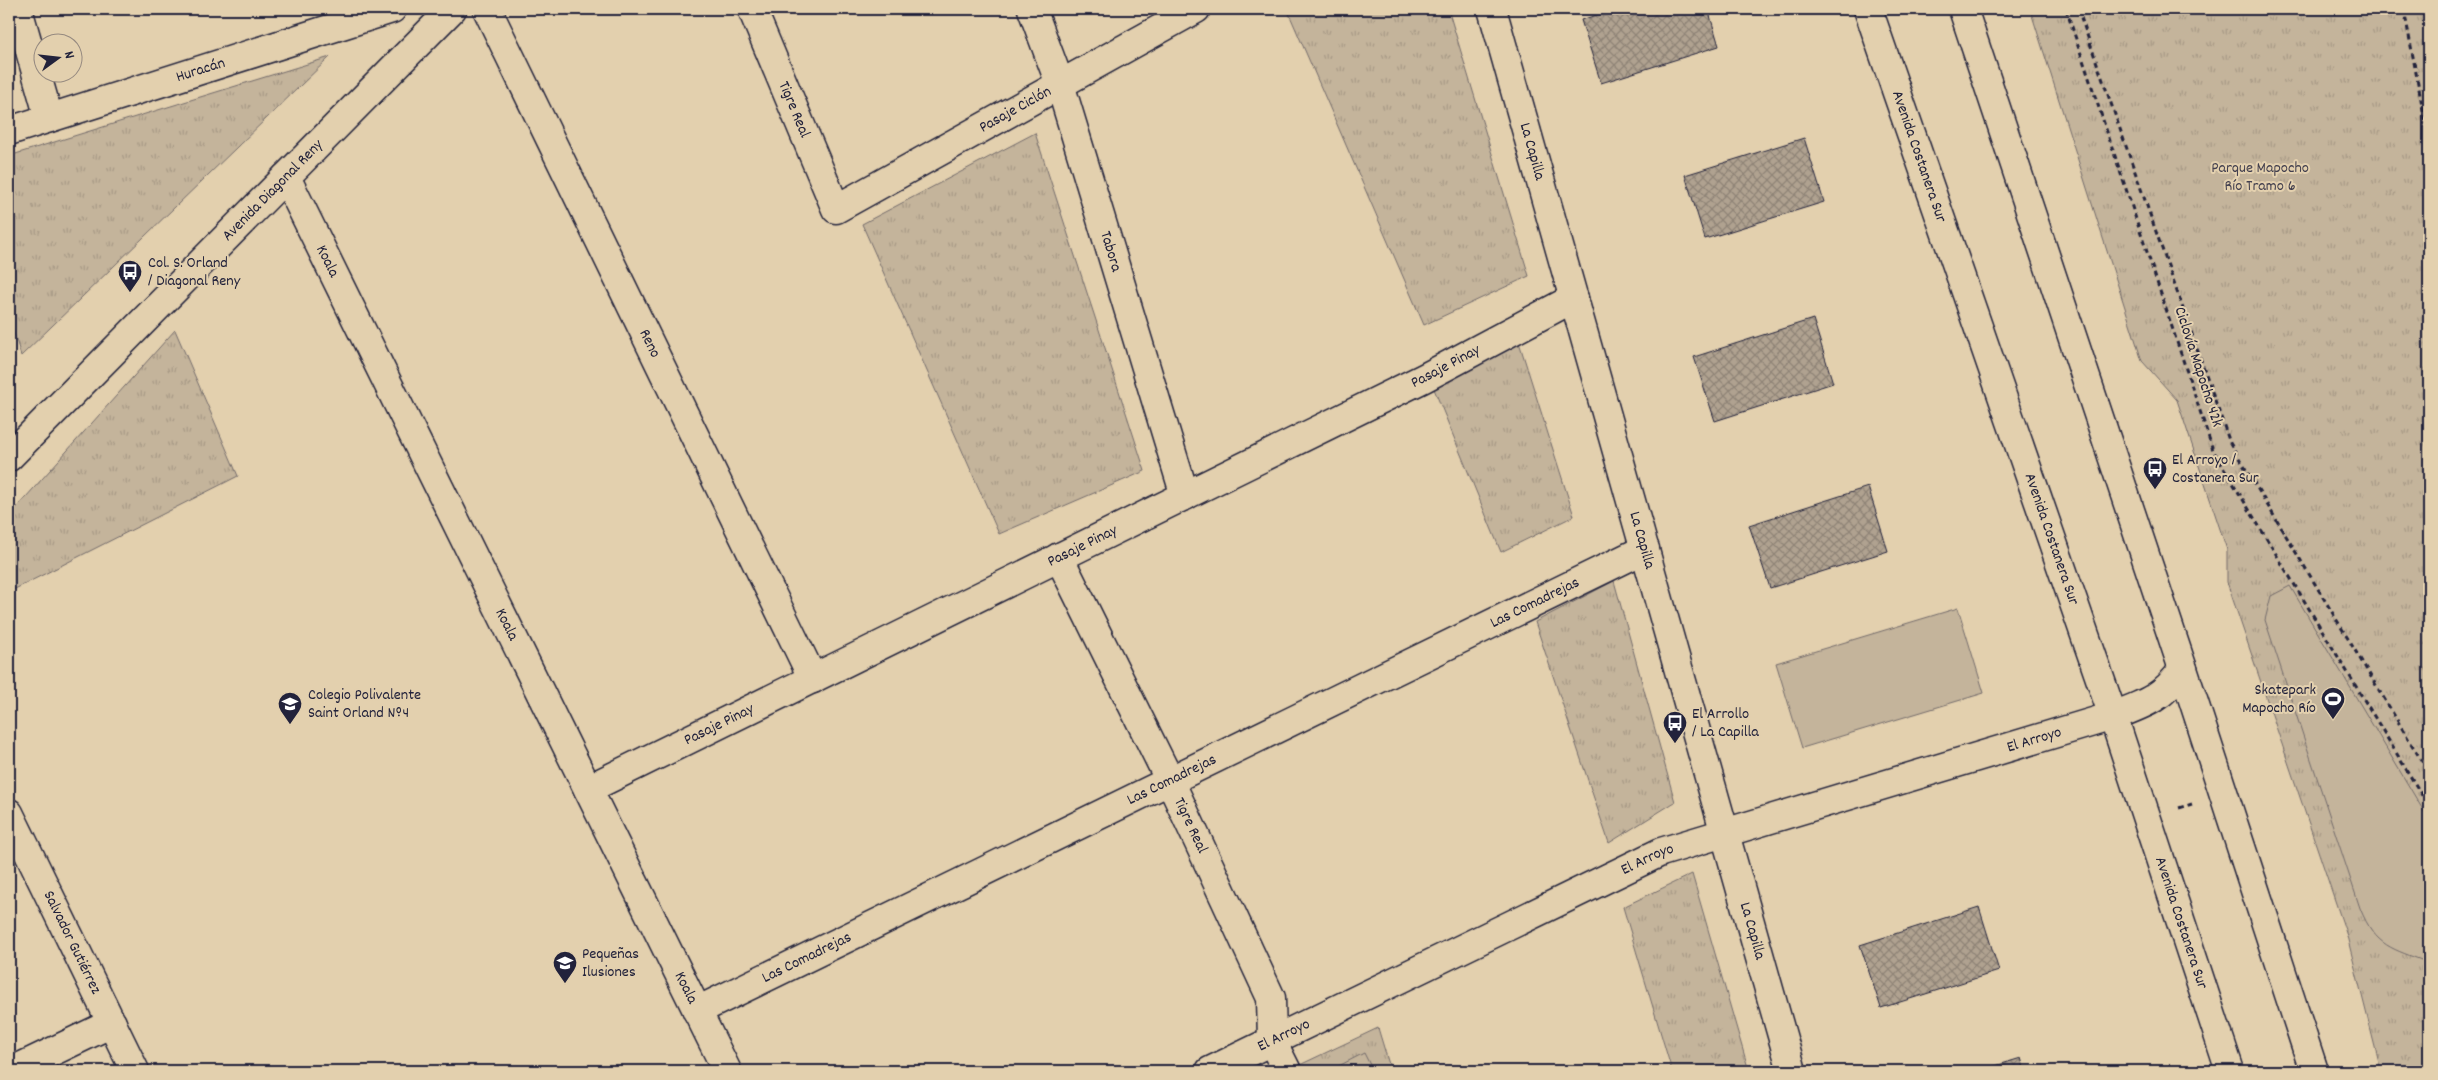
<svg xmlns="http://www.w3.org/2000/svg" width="2438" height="1080" font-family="Dekko,sans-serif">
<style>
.park{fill:url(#park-tufts);stroke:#736b6b}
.pitch{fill:#c4b49b;stroke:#736b6b}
.building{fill:url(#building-cross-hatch);stroke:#22223b}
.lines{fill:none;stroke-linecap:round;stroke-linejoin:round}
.street-casing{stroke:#22223b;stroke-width:31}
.secondary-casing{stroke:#22223b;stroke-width:31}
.path{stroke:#22223b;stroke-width:3;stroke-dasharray:5 4;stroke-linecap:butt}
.street{stroke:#e3d0ae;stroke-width:28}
.secondary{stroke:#e3d0ae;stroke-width:28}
.labels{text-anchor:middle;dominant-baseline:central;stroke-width:4;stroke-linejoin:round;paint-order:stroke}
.street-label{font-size:16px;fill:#22223b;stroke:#e3d0ae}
.park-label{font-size:16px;fill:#423f4e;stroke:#e3d0ae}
.poi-label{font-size:16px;fill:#22223b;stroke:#e3d0ae;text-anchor:start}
</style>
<defs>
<pattern id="park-tufts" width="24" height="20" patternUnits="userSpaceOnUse" patternTransform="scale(1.25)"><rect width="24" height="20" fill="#c4b49b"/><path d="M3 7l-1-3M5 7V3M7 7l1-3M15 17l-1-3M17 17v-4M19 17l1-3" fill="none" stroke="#a89a86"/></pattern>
<pattern id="building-cross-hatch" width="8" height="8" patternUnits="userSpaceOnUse" patternTransform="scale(1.25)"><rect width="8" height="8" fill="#b0a290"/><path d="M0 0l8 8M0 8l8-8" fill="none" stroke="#8f8477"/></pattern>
</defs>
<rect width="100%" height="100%" fill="#e3d0ae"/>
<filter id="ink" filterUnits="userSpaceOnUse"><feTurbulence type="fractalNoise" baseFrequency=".02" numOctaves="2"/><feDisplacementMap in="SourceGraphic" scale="10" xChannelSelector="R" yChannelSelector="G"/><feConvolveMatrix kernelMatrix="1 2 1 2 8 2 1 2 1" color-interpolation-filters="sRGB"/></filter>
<g filter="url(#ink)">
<g class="park">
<path d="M 1287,9 L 1448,9 L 1529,276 L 1424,325 Z"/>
<path d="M 2030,9 L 2429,9 L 2429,1071 L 2381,1071 L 2347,936 L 2227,582 L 2227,550 L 2177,400 L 2142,361 Z"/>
<path d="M 330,57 L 21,356 L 9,316 L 9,156 Z"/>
<path d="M 1035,133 L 1145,471 L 999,534 L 862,224 Z"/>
<path d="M 175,330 L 238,476 L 9,592 L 9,516 Z"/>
<path d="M 1518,339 L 1574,516 L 1501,552 L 1432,384 Z"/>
<path d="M 1614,581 L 1675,802 L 1609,843 L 1535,622 Z"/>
<path d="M 1692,874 L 1749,1071 L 1672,1071 L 1623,907 Z"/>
<path d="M 1378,1028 L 1391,1071 L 1287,1071 Z"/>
</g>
<g class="pitch">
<path d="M 2290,586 L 2429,820 L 2429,963 C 2392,948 2376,948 2360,908 L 2265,620 L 2271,596 Z"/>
<path d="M 1958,608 L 1984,693 L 1802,748 L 1776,663 Z"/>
<path d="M 1364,1053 L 1373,1071 L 1329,1071 Z"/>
</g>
<g class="building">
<path d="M 1615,9 L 1708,9 L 1719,46 L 1601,83 L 1581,20 Z"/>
<path d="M 1804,138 L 1824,202 L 1705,239 L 1685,175 Z"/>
<path d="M 1813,319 L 1833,383 L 1715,421 L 1694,357 Z"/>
<path d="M 1868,487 L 1888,551 L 1770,588 L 1749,525 Z"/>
<path d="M 1979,907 L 1999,971 L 1881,1008 L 1860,945 Z"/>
<path d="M 2021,1058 L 2025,1071 L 1979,1071 Z"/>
</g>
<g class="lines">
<defs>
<g id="street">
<path d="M 18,9 L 49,118"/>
<path id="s1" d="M 487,9 L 813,679"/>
<path id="s2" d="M 752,9 L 836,209 L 1196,9"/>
<path id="s3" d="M 1032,9 L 1060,84 L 1185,496"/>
<path id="s4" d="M 9,131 L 392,9"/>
<path id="s5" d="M 286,177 L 727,1071"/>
<path id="s6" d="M 1059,557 L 1170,781 L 1271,998 L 1272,1041 L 1287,1071"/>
<path id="s7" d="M 588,789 L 1424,378 L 1574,298"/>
<path id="s8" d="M 697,1011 L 1645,549"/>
<path d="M 12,1071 L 112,1023"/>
<path id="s9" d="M 1210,1071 L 1661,852 L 2113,716"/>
</g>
<g id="secondary">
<path id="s10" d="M 1492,9 L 1792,1071"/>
<path id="s11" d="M 1868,9 L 2113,716 L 2230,1071"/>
<path d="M 1963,9 L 2183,669 L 2314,1071"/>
<path id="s12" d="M 9,457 L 452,9"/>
<path d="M 2113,716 C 2145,704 2163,698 2183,669"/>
<path id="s13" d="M 9,813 L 135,1071"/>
</g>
</defs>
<use href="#street" class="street-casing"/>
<use href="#secondary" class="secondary-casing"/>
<g class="path">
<path d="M 2066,9 L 2213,450 L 2429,807"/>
<path d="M 2078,9 L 2230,443 L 2429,773"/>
<path d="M 2404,9 L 2429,142"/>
<path d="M 2179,808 L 2192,804"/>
</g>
<use href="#street" class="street"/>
<use href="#secondary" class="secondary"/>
</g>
</g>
<defs>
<symbol id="bus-pin" viewBox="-11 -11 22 30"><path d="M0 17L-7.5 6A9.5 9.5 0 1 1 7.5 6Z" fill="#22223b" stroke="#e3d0ae"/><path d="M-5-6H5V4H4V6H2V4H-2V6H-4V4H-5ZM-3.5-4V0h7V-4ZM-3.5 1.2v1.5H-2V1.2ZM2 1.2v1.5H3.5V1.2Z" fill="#fff"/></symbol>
<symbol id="stadium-pin" viewBox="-11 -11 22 30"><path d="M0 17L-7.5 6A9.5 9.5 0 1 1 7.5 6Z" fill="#22223b" stroke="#e3d0ae"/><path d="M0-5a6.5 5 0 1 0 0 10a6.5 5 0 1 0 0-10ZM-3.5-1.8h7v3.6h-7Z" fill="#fff"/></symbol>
<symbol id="school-pin" viewBox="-11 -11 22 30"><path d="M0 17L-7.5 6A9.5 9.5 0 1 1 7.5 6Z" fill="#22223b" stroke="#e3d0ae"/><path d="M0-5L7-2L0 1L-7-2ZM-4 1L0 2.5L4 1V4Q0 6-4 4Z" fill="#fff"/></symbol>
</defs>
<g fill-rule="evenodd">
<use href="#bus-pin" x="116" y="258" width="28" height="38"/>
<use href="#bus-pin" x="2141" y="455" width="28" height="38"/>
<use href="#stadium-pin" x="2319" y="685" width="28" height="38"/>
<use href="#school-pin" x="276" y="690" width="28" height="38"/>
<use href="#bus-pin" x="1661" y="709" width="28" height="38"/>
<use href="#school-pin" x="551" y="949" width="28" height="38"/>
</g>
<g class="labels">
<g class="street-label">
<text stroke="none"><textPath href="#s4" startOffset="201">Huracán</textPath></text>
<text stroke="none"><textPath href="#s2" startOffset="422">Pasaje Ciclón</textPath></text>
<text stroke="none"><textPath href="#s2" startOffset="109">Tigre Real</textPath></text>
<text stroke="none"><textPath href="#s10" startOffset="148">La Capilla</textPath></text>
<text stroke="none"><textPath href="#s11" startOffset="156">Avenida Costanera Sur</textPath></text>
<text stroke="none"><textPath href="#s12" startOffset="375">Avenida Diagonal Reny</textPath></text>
<text stroke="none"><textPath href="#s3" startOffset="255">Tabora</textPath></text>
<text stroke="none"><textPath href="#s5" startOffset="94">Koala</textPath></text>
<text stroke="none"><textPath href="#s1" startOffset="372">Reno</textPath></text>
<text stroke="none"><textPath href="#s7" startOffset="956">Pasaje Pinay</textPath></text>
<text transform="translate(2198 367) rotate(72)">Ciclovía Mapocho 42k</text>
<text stroke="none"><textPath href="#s11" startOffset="561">Avenida Costanera Sur</textPath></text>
<text stroke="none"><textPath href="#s10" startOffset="552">La Capilla</textPath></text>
<text stroke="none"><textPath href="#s7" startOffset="551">Pasaje Pinay</textPath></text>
<text stroke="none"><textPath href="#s8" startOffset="932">Las Comadrejas</textPath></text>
<text stroke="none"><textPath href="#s5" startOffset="499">Koala</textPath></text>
<text stroke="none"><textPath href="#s7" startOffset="146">Pasaje Pinay</textPath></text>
<text stroke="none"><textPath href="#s9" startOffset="891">El Arroyo</textPath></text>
<text stroke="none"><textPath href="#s8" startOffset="528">Las Comadrejas</textPath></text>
<text stroke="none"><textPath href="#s6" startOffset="299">Tigre Real</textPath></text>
<text stroke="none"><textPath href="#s9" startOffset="486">El Arroyo</textPath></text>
<text stroke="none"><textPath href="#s11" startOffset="966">Avenida Costanera Sur</textPath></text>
<text stroke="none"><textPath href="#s10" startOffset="958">La Capilla</textPath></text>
<text stroke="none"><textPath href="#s13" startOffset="144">Salvador Gutiérrez</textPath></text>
<text stroke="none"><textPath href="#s8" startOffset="122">Las Comadrejas</textPath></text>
<text stroke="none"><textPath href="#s5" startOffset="904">Koala</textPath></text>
<text stroke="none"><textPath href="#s9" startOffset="82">El Arroyo</textPath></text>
</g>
<g class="park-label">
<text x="2260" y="168">Parque Mapocho<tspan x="2260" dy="18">Río Tramo 6</tspan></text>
</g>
<g class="poi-label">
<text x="148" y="263">Col. S. Orland<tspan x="148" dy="18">/ Diagonal Reny</tspan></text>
<text x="2172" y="460">El Arroyo /<tspan x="2172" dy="18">Costanera Sur</tspan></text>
<text x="2316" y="690" text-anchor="end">Skatepark<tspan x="2316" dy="18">Mapocho Río</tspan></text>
<text x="308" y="695">Colegio Polivalente<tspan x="308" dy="18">Saint Orland Nº4</tspan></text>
<text x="1692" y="714">El Arrollo<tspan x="1692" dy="18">/ La Capilla</tspan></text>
<text x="582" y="954">Pequeñas<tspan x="582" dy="18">Ilusiones</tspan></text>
</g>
</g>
<rect width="2438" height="1080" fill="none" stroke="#e3d0ae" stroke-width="30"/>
<rect x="15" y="15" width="2408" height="1050" fill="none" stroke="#22223b" stroke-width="2" filter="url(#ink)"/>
<g transform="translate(58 58) rotate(75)"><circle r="24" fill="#e3d0ae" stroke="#968a80"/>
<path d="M0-4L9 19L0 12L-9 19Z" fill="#22223b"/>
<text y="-8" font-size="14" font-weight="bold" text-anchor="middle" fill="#22223b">N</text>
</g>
</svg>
